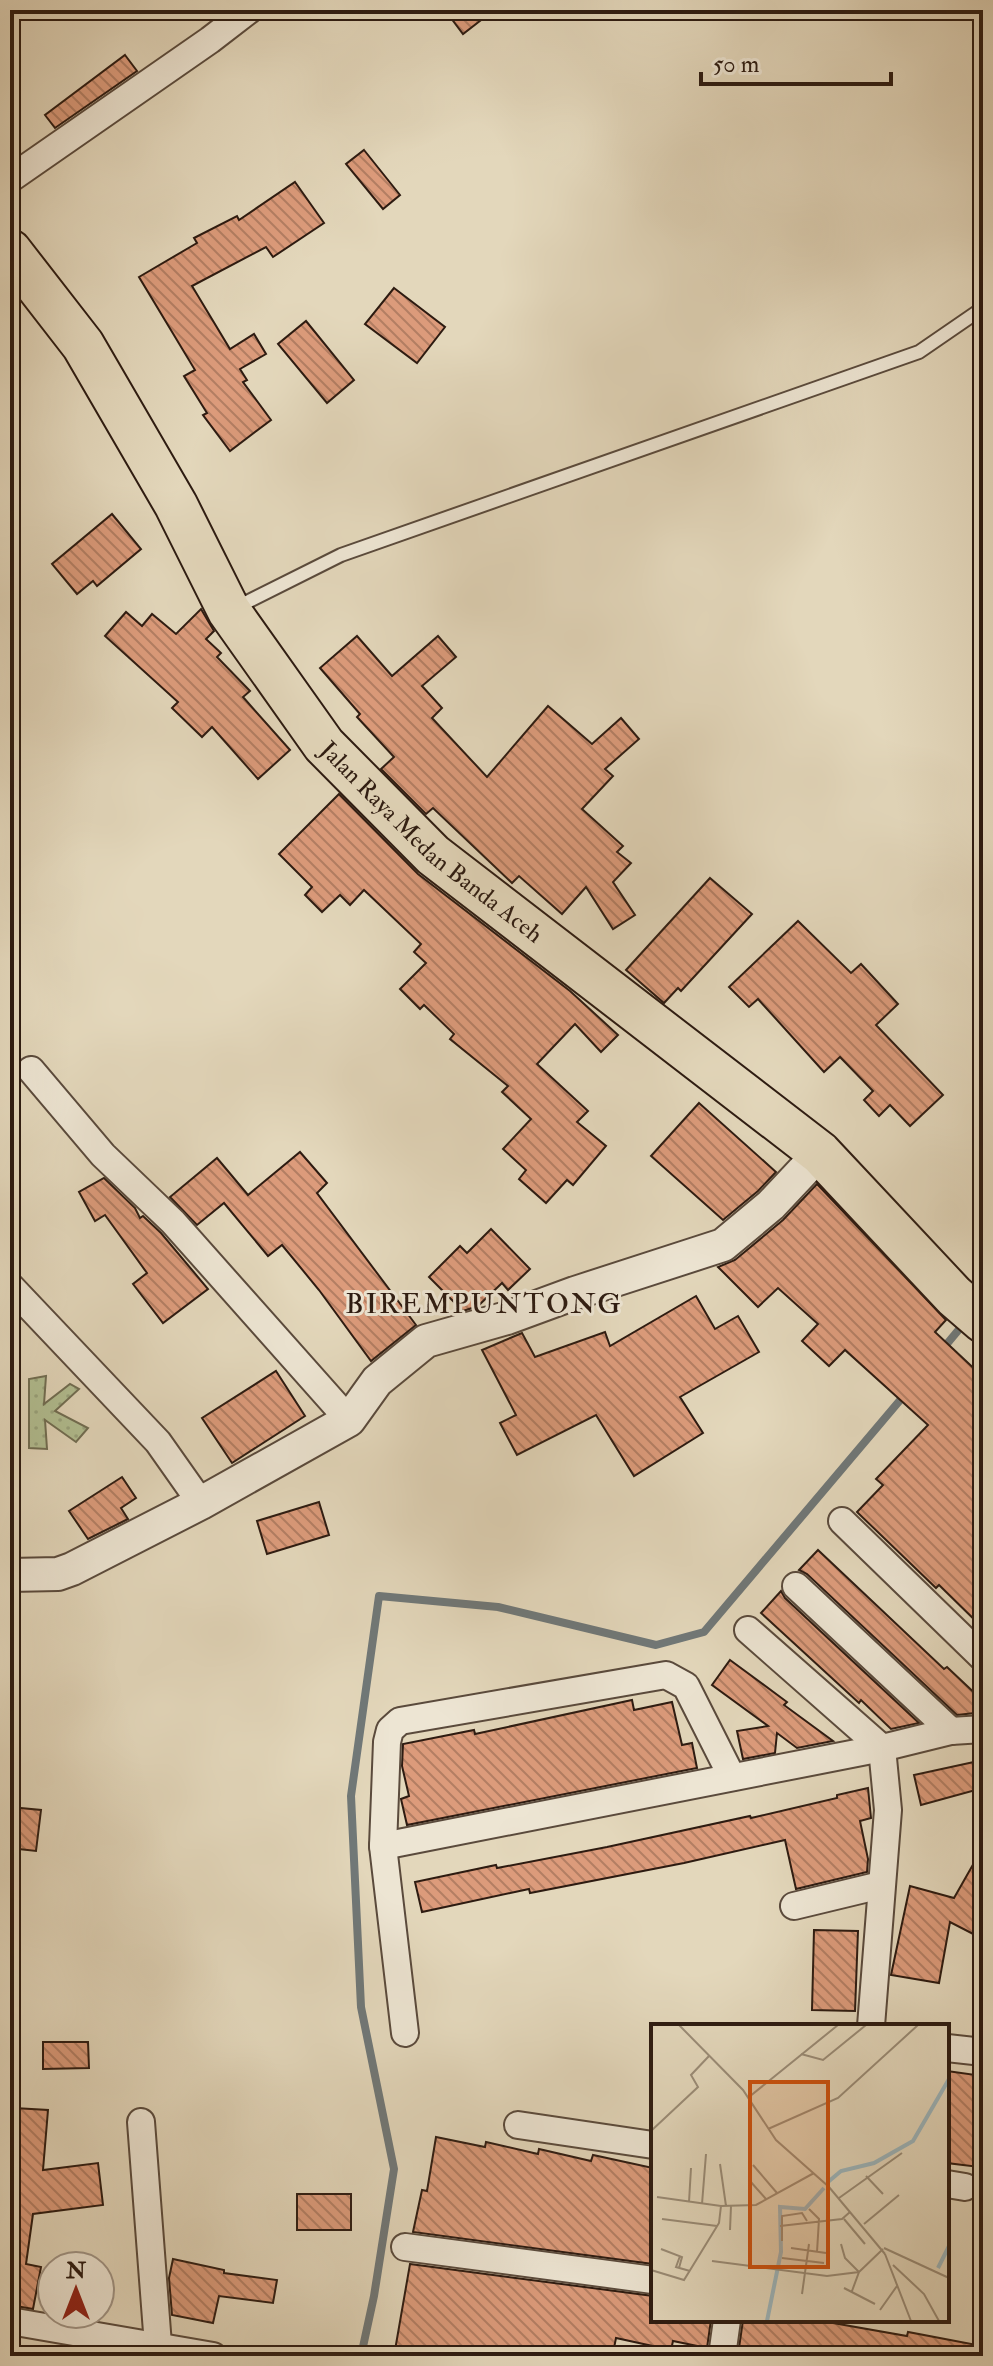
<svg xmlns="http://www.w3.org/2000/svg" width="993" height="2366" font-family="'IM FELL Double Pica',serif">
<style>
.grass{fill:url(#grass-dots);stroke:#706d52;stroke-width:2}
.lines{fill:none;stroke-linecap:round;stroke-linejoin:round}
.stream{stroke:#707878;stroke-width:8}
.building{fill:url(#building-back-hatch);stroke:#2d1b11;stroke-width:2}
.service-casing{stroke:#5a4a3c;stroke-width:16}
.minor-casing{stroke:#5a4a3c;stroke-width:30}
.tertiary-casing{stroke:#5a4a3c;stroke-width:36}
.trunk-casing{stroke:#2d1b11;stroke-width:46}
.service{stroke:#ede5d3;stroke-width:12}
.minor{stroke:#ede5d3;stroke-width:26}
.tertiary{stroke:#ede5d3;stroke-width:32}
.trunk{stroke:#e3d7bb;stroke-width:42}
.labels{text-anchor:middle;dominant-baseline:central;stroke-width:6;stroke-linejoin:round;paint-order:stroke}
.street-label{font-size:24px;fill:#2d1b11;stroke:#ede5d3}
.quarter-label{font-size:28px;letter-spacing:2px;fill:#2d1b11;stroke:#ede5d3}
.inset-river{fill:none;stroke:#9cb6bd;stroke-width:4}
.inset-road{fill:none;stroke:#9a8c77;stroke-width:2}
.view{fill:#cc500d;fill-opacity:0.15;stroke:#cc500d;stroke-width:4}
.inset-edge{fill:none;stroke:#2d1b11;stroke-width:4}
</style>
<defs>
<pattern id="grass-dots" width="8" height="8" patternUnits="userSpaceOnUse" patternTransform="scale(2)"><rect width="8" height="8" fill="#b2bf92"/><path d="M2 2h.1M6 6h.1" fill="none" stroke="#99a47d" stroke-width="1.8" stroke-linecap="round"/></pattern>
<pattern id="building-back-hatch" width="6" height="6" patternUnits="userSpaceOnUse" patternTransform="scale(2)"><rect width="6" height="6" fill="#dc9b7b"/><path d="M-1 5l2 2M0 0l6 6M5-1l2 2" fill="none" stroke="#b37e63"/></pattern>
</defs>
<rect width="100%" height="100%" fill="#e3d7bb"/>
<filter id="stains"><feTurbulence type="fractalNoise" baseFrequency=".0025" numOctaves="4"/><feColorMatrix values="0 0 0 0 .2 0 0 0 0 .09 0 0 0 0 .02 0 0 0 .5 -.17"/></filter>
<radialGradient id="worn" r=".72"><stop offset=".6" stop-color="#630" stop-opacity="0"/><stop offset="1" stop-color="#630" stop-opacity=".3"/></radialGradient>
<path class="grass" d="M 46,1376 L 44,1404 L 70,1384 L 79,1389 L 55,1411 L 88,1428 L 76,1442 L 45,1420 L 47,1449 L 29,1448 L 29,1379 Z"/>
<g class="lines">
<g class="stream">
<path d="M 941,1351 L 966,1321"/>
<path d="M 361,2356 L 374,2296 L 394,2169 L 361,2007 L 351,1796 L 379,1596 L 498,1607 L 656,1645 L 704,1632 L 907,1392"/>
</g>
</g>
<g class="building">
<path d="M 445,10 L 494,10 L 463,34 Z"/>
<path d="M 125,55 L 137,71 L 55,128 L 45,115 Z"/>
<path d="M 364,150 L 400,195 L 383,209 L 346,164 Z"/>
<path d="M 295,182 L 324,223 L 273,257 L 266,247 L 192,286 L 230,349 L 254,334 L 266,354 L 240,369 L 247,380 L 243,382 L 271,420 L 230,451 L 203,415 L 207,413 L 184,376 L 195,370 L 139,277 L 197,243 L 194,238 L 237,216 L 239,220 Z"/>
<path d="M 394,288 L 445,327 L 417,363 L 365,324 Z"/>
<path d="M 306,321 L 354,380 L 327,403 L 278,344 Z"/>
<path d="M 112,514 L 141,549 L 97,586 L 93,581 L 77,594 L 52,564 Z"/>
<path d="M 201,609 L 214,631 L 206,639 L 221,653 L 217,657 L 250,691 L 243,697 L 290,750 L 258,779 L 212,727 L 202,737 L 172,708 L 178,702 L 105,636 L 126,612 L 142,626 L 152,614 L 176,634 Z"/>
<path d="M 357,636 L 392,676 L 438,636 L 456,657 L 422,686 L 442,708 L 432,718 L 487,777 L 548,706 L 592,744 L 621,718 L 639,739 L 605,769 L 613,776 L 582,809 L 623,846 L 617,852 L 631,863 L 613,882 L 635,915 L 613,929 L 586,887 L 562,914 L 519,876 L 512,883 L 433,808 L 426,814 L 381,769 L 394,757 L 357,717 L 360,714 L 320,668 Z"/>
<path d="M 339,794 L 418,874 L 570,991 L 618,1035 L 601,1052 L 575,1024 L 537,1064 L 588,1111 L 577,1122 L 606,1146 L 573,1185 L 567,1180 L 546,1203 L 519,1179 L 526,1170 L 503,1149 L 531,1119 L 502,1092 L 508,1086 L 450,1039 L 454,1034 L 424,1005 L 420,1009 L 400,989 L 426,963 L 414,952 L 421,944 L 364,890 L 350,905 L 340,895 L 322,912 L 305,895 L 312,887 L 279,854 Z"/>
<path d="M 710,878 L 752,914 L 681,991 L 678,988 L 664,1003 L 626,970 Z"/>
<path d="M 798,921 L 851,973 L 861,964 L 898,1004 L 876,1025 L 943,1095 L 910,1126 L 890,1105 L 879,1116 L 864,1100 L 873,1091 L 840,1057 L 824,1072 L 758,999 L 749,1007 L 729,987 Z"/>
<path d="M 699,1103 L 776,1172 L 758,1191 L 723,1220 L 651,1156 Z"/>
<path d="M 300,1152 L 327,1183 L 317,1193 L 416,1325 L 371,1361 L 319,1290 L 282,1245 L 268,1256 L 224,1203 L 197,1225 L 170,1197 L 217,1158 L 248,1195 Z"/>
<path d="M 104,1178 L 135,1208 L 140,1218 L 143,1216 L 161,1233 L 208,1289 L 163,1323 L 133,1284 L 147,1273 L 105,1215 L 95,1221 L 79,1192 Z"/>
<path d="M 817,1184 L 946,1320 L 935,1332 L 983,1377 L 983,1628 L 939,1585 L 936,1588 L 857,1512 L 883,1485 L 876,1479 L 928,1425 L 845,1350 L 829,1366 L 802,1341 L 818,1324 L 778,1288 L 758,1307 L 718,1267 L 735,1260 L 783,1220 Z"/>
<path d="M 491,1229 L 530,1269 L 508,1290 L 502,1283 L 478,1306 L 463,1311 L 429,1277 L 460,1246 L 467,1253 Z"/>
<path d="M 696,1296 L 715,1329 L 738,1316 L 759,1352 L 680,1397 L 703,1433 L 634,1476 L 596,1415 L 517,1455 L 500,1423 L 516,1415 L 482,1350 L 522,1333 L 535,1357 L 605,1332 L 610,1346 Z"/>
<path d="M 276,1371 L 305,1416 L 232,1463 L 202,1418 Z"/>
<path d="M 122,1477 L 136,1498 L 121,1508 L 128,1519 L 88,1539 L 69,1511 Z"/>
<path d="M 319,1502 L 329,1535 L 267,1554 L 257,1521 Z"/>
<path d="M 818,1550 L 944,1669 L 947,1667 L 983,1701 L 983,1705 L 975,1713 L 957,1715 L 807,1574 L 799,1570 Z"/>
<path d="M 781,1591 L 785,1598 L 919,1723 L 891,1729 L 861,1700 L 859,1703 L 761,1613 Z"/>
<path d="M 730,1660 L 787,1702 L 784,1705 L 833,1741 L 797,1748 L 777,1733 L 775,1753 L 743,1759 L 737,1731 L 768,1726 L 712,1685 Z"/>
<path d="M 632,1700 L 634,1710 L 672,1702 L 682,1745 L 692,1743 L 697,1768 L 407,1825 L 401,1799 L 409,1796 L 402,1766 L 403,1744 L 474,1730 L 475,1734 Z"/>
<path d="M 983,1760 L 983,1788 L 921,1805 L 914,1775 Z"/>
<path d="M 868,1788 L 871,1818 L 860,1821 L 868,1859 L 867,1872 L 796,1889 L 785,1840 L 684,1863 L 530,1893 L 529,1889 L 422,1912 L 415,1882 L 496,1865 L 497,1868 L 607,1847 L 750,1816 L 751,1818 L 837,1798 L 837,1795 Z"/>
<path d="M 10,1807 L 41,1810 L 36,1851 L 10,1848 Z"/>
<path d="M 983,1847 L 983,1939 L 950,1922 L 939,1983 L 891,1975 L 910,1886 L 954,1898 Z"/>
<path d="M 814,1930 L 858,1931 L 855,2011 L 812,2010 Z"/>
<path d="M 43,2042 L 88,2042 L 89,2068 L 43,2069 Z"/>
<path d="M 947,2071 L 983,2076 L 983,2133 L 979,2167 L 947,2163 Z"/>
<path d="M 14,2108 L 48,2110 L 43,2170 L 98,2163 L 103,2205 L 33,2214 L 26,2264 L 41,2267 L 33,2309 L 10,2305 L 10,2153 Z"/>
<path d="M 436,2137 L 485,2147 L 486,2142 L 538,2154 L 539,2149 L 591,2161 L 593,2155 L 653,2168 L 653,2264 L 413,2232 L 422,2190 L 427,2191 Z"/>
<rect x="297" y="2194" width="54" height="36"/>
<path d="M 173,2259 L 224,2270 L 224,2273 L 277,2280 L 273,2303 L 219,2296 L 213,2323 L 172,2315 L 169,2278 Z"/>
<path d="M 410,2264 L 653,2296 L 653,2320 L 711,2320 L 707,2348 L 673,2341 L 671,2350 L 616,2338 L 614,2348 L 611,2347 L 610,2356 L 394,2356 Z"/>
<path d="M 743,2320 L 816,2320 L 907,2336 L 908,2332 L 982,2346 L 981,2356 L 744,2356 L 738,2355 Z"/>
</g>
<g class="lines">
<defs>
<path id="service" d="M 235,608 L 341,555 L 919,352 L 983,308"/>
<g id="minor">
<path d="M 10,179 L 210,40 L 249,10"/>
<path d="M 31,1070 L 103,1155 L 173,1222 L 349,1420"/>
<path d="M 10,1286 L 158,1442 L 201,1503"/>
<path d="M 842,1521 L 983,1658"/>
<path d="M 796,1586 L 951,1731"/>
<path d="M 748,1630 L 882,1748 L 888,1810 L 871,2026"/>
<path d="M 383,1846 L 882,1748 L 951,1731 L 983,1729"/>
<path d="M 794,1906 L 881,1885"/>
<path d="M 405,2033 L 383,1846 L 387,1742 L 390,1730 L 400,1721 L 666,1675 L 686,1686 L 732,1777"/>
<path d="M 947,2048 L 983,2052"/>
<path d="M 141,2122 L 158,2345"/>
<path d="M 518,2125 L 653,2145"/>
<path d="M 947,2184 L 965,2187"/>
<path d="M 405,2247 L 653,2280"/>
<path d="M 10,2321 L 213,2356"/>
<path d="M 722,2356 L 727,2320"/>
</g>
<path id="tertiary" d="M 10,1575 L 58,1574 L 72,1569 L 201,1503 L 349,1420 L 377,1381 L 426,1341 L 507,1318 L 575,1293 L 723,1245 L 771,1205 L 820,1153"/>
<g id="trunk">
<path id="s1" d="M 10,251 L 83,345 L 176,505 L 229,611 L 324,745 L 433,855 L 820,1153 L 954,1296 L 983,1321"/>
</g>
</defs>
<use href="#service" class="service-casing"/>
<use href="#minor" class="minor-casing"/>
<use href="#tertiary" class="tertiary-casing"/>
<use href="#trunk" class="trunk-casing"/>
<use href="#service" class="service"/>
<use href="#minor" class="minor"/>
<use href="#tertiary" class="tertiary"/>
<use href="#trunk" class="trunk"/>
</g>
<g class="labels">
<g class="street-label">
<text stroke="none"><textPath href="#s1" startOffset="732">Jalan Raya Medan Banda Aceh</textPath></text>
</g>
<g class="quarter-label">
<text x="484" y="1304">BIREMPUNTONG</text>
</g>
</g>
<g transform="translate(651 2024)">
<rect width="298" height="298" fill="#e3d7bb"/>
<path class="inset-river" d="M 177,158 L 190,147 L 223,139 L 262,117 L 298,55M 287,244 L 298,222M 116,297 L 130,228 L 129,183 L 154,185 L 173,164"/>
<path class="inset-road" d="M 28,1 L 92,66 L 125,116 L 178,163 L 234,230M 150,30 L 172,36 L 215,1M 98,73 L 187,1M 117,105 L 187,74 L 267,1M 0,107 L 47,63 L 40,51 L 58,32M 69,140 L 75,182M 102,141 L 126,169M 215,152 L 232,170M 99,157 L 115,175M 6,173 L 70,182M 188,174 L 251,129M 38,178 L 40,144M 51,180 L 55,130M 158,185 L 168,195 L 166,228M 11,195 L 66,202M 193,195 L 214,220M 213,200 L 248,171M 129,202 L 191,195 L 199,188M 79,206 L 80,182M 131,217 L 131,192 L 151,189 L 156,197M 190,220 L 194,234 L 208,248 L 201,267M 140,224 L 175,229M 233,224 L 298,254M 10,225 L 31,233 L 28,244M 234,230 L 260,297M 29,232 L 25,243 L 39,247M 131,234 L 173,239M 61,237 L 176,252 L 208,248 L 232,225M 242,241 L 273,270 L 288,297M 0,246 L 33,256 L 68,199 L 70,182 L 105,181 L 163,149M 193,264 L 224,280M 151,270 L 158,220M 229,286 L 246,262"/>
<path class="view" d="M 99,58 L 177,58 L 177,243 L 99,243 Z"/>
<rect width="298" height="298" class="inset-edge"/>
</g>
<rect width="993" height="2366" fill="none" stroke="#e3d7bb" stroke-width="40"/>
<rect x="12" y="12" width="969" height="2342" fill="none" stroke="#2d1b11" stroke-width="4"/>
<rect x="20" y="20" width="953" height="2326" fill="none" stroke="#2d1b11" stroke-width="2"/>
<g transform="translate(76 2290)"><circle r="38" fill="#ede5d3" stroke="#a09485" stroke-width="2"/>
<path d="M0-6L14 30L0 20L-14 30Z" fill="#8f2418"/>
<text y="-12" font-size="22" font-weight="bold" text-anchor="middle" fill="#2d1b11">N</text>
</g>
<path d="M701 72v12h190v-12" fill="none" stroke="#2d1b11" stroke-width="4"/>
<text x="713" y="72" font-size="24" fill="#2d1b11" stroke="#ede5d3" stroke-width="6" paint-order="stroke">50 m</text>
<rect width="100%" height="100%" filter="url(#stains)"/>
<rect width="100%" height="100%" fill="url(#worn)"/>
</svg>
